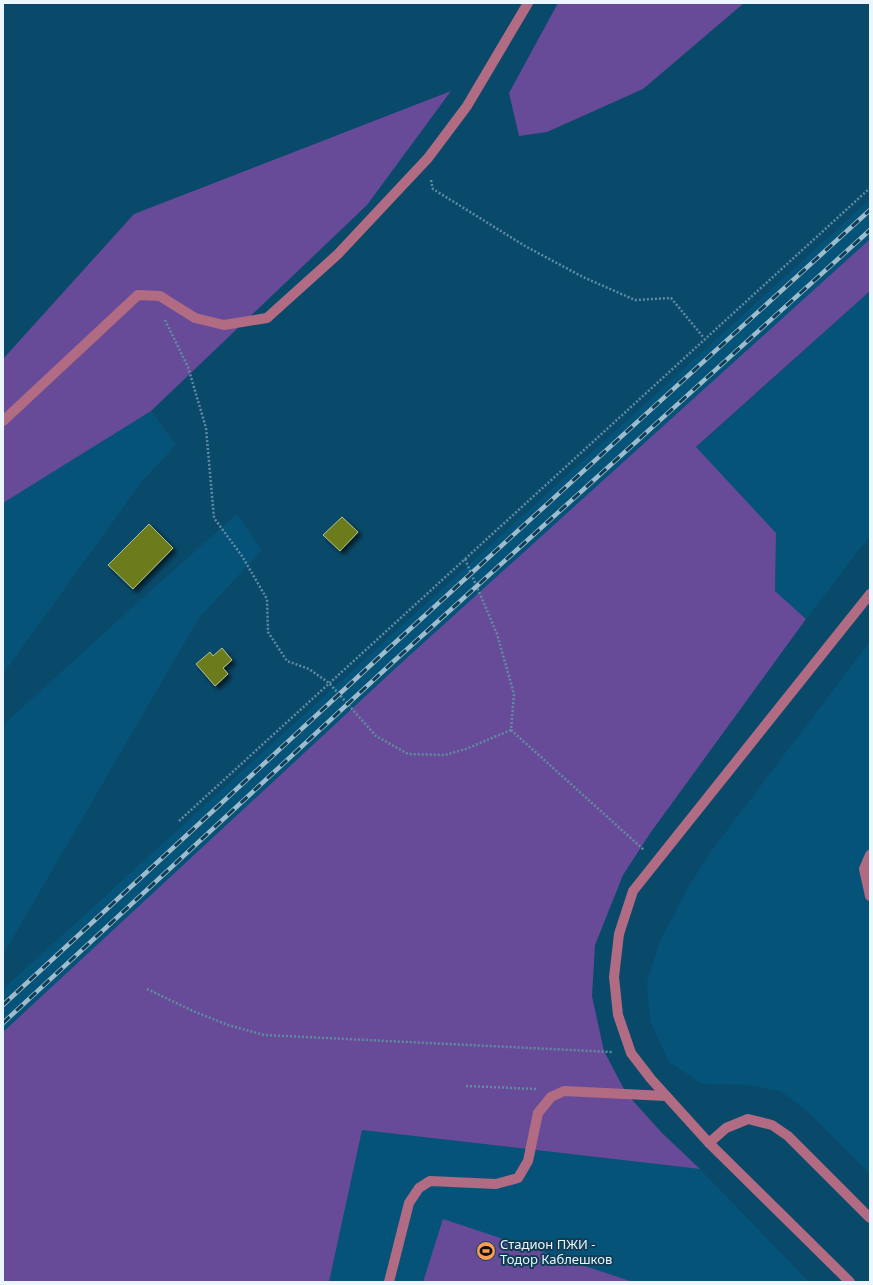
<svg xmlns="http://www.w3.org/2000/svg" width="873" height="1285" font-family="'Noto Sans',sans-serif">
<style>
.built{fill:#065379}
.green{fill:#674b98}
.building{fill:#6c7b1d;stroke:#b4c185;filter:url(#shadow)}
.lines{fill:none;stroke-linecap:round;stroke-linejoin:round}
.path{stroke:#608ba3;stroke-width:2.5;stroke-dasharray:2 2;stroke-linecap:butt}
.minor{stroke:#b16c83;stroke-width:10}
.rail-casing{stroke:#9fbccc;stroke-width:4.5}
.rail{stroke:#113e57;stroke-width:3;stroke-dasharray:9;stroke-linecap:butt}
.labels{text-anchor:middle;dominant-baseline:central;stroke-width:4;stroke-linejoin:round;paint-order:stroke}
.poi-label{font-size:13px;fill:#ebf6fe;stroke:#113e57;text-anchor:start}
</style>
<defs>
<filter id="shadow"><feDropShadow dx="3.5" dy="3.5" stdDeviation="2" flood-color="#0009"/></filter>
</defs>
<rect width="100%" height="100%" fill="#09496a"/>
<g class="built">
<path d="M 870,199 L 870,239 L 399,665 L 3,1032 L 3,989 Z"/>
<path d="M 870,291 L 870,536 L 806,619 L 775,591 L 776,533 L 696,448 Z"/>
<path d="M 151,411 L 176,445 L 143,480 L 3,674 L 3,503 Z"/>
<path d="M 237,514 L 262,550 L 199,618 L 3,955 L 3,725 L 138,602 Z"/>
<path d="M 870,641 L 870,1174 L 810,1114 L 781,1091 L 747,1085 L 702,1084 L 669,1062 L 650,1021 L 647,982 L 660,941 L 687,889 L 712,850 Z"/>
<path d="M 362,1130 L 700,1169 L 809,1282 L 329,1282 Z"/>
</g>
<g class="green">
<path d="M 558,3 L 744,3 L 643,89 L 547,132 L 519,136 L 509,93 Z"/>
<path d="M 451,91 L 367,205 L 151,411 L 3,503 L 3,359 L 134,214 Z"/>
<path d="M 870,239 L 870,291 L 696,447 L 776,533 L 775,591 L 806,619 L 651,832 L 623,875 L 595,945 L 592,996 L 604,1051 L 626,1093 L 662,1133 L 700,1169 L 362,1130 L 329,1282 L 3,1282 L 3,1032 L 399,665 Z"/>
<path d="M 443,1219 L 633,1282 L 423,1282 Z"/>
</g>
<g class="building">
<path d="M 342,517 L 358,532 L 340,551 L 323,535 Z"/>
<path d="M 149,524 L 173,548 L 133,589 L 108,565 Z"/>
<path d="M 222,648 L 232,660 L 223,668 L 228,674 L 215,686 L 196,664 L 210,652 L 213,656 Z"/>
</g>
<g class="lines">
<g class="path">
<path d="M 431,180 L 433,189 L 525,246 L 583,277 L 635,300 L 671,298 L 704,338"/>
<path d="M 165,320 L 188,367 L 206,428 L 214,518 L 242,556 L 267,599 L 268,632 L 287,661 L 309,669 L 329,683 L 376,736 L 408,754 L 445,755 L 466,749 L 511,730 L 514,694 L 497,634 L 465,559"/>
<path d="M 511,730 L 644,850"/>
<path d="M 179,821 L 870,188"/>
<path d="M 147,989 L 193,1011 L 228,1025 L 264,1035 L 612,1052"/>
<path d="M 466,1086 L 536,1089"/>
</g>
<g class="minor">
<path d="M 3,421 L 138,295 L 160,296 L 195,318 L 224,325 L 267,318 L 338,254 L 428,158 L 467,106 L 528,3"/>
<path d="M 870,855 L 864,869 L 870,896"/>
<path d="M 709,1143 L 726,1128 L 748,1119 L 772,1125 L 788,1136 L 870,1218"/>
<path d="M 389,1282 L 409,1203 L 419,1188 L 430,1181 L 496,1184 L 518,1178 L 528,1161 L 538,1113 L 551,1097 L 564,1091 L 666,1096"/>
<path d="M 850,1282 L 709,1143 L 651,1079 L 631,1053 L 618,1015 L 614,977 L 619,934 L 633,891 L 870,594"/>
</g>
<defs>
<g id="rail">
<path d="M 3,1005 L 387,650 L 870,210"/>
<path d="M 3,1023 L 393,662 L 870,230"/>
</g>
</defs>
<use href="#rail" class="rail-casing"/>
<use href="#rail" class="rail"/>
</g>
<defs>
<symbol id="stadium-disc" viewBox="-11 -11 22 22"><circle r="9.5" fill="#fb9e50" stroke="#113e57"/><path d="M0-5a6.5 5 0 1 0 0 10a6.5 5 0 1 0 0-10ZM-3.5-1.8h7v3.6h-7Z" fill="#111"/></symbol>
</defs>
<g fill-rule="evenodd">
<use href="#stadium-disc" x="475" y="1240" width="22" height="22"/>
</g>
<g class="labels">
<g class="poi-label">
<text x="500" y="1244">Стадион ПЖИ -<tspan x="500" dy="15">Тодор Каблешков</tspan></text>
</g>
</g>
<rect width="873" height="1285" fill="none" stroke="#ebf6fe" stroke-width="8"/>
</svg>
